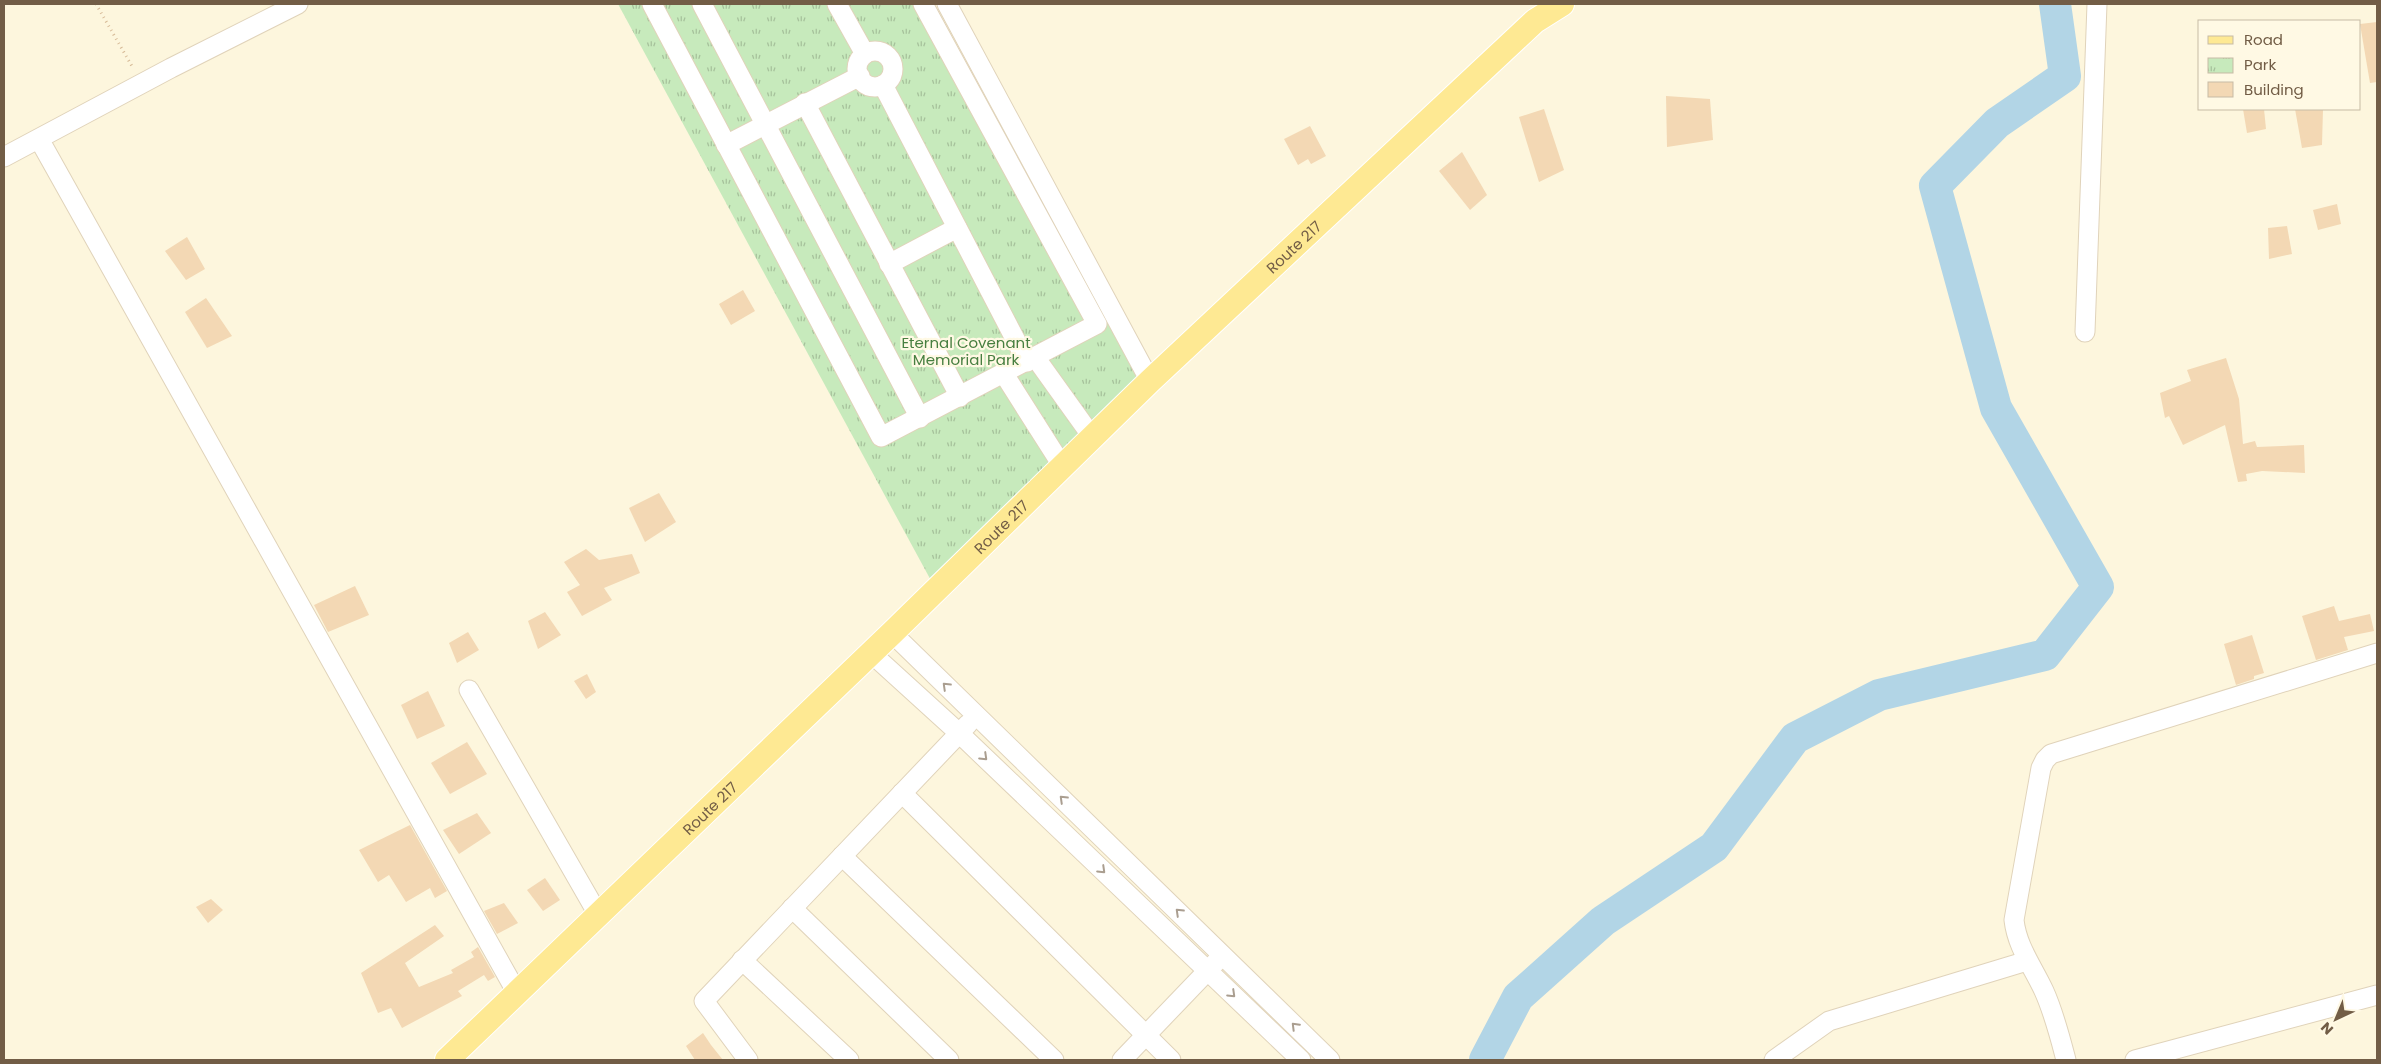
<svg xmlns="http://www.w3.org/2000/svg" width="2381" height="1064" font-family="Poppins,sans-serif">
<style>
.park{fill:url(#park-tufts)}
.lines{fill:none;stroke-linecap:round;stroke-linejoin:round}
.river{stroke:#b2d5e6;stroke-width:32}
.building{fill:#f3d8b4}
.minor-casing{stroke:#e0d3ba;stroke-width:21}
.major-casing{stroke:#fff;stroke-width:26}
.path{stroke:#d7bb98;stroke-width:3;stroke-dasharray:1 4;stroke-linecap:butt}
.minor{stroke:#fff;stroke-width:19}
.major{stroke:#fee993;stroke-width:24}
.oneway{stroke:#aa9e90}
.labels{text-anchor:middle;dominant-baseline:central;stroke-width:4.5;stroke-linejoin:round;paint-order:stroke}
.street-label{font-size:15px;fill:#725d46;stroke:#fff9e4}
.park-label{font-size:15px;fill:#477f40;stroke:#fff9e4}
</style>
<defs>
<pattern id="park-tufts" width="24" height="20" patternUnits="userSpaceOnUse" patternTransform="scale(1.25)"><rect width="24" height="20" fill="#c7eabc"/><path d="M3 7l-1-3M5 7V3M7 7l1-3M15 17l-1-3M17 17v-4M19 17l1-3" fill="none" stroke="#a6c19b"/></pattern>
</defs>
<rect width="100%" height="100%" fill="#fdf6dd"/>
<path class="park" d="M 618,4 L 933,4 L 1144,381 L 934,586 Z"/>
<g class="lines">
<path class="river" d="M 1485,1060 L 1518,997 L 1603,921 L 1714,847 L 1795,738 L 1879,695 L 2045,655 L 2098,587 L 1996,408 L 1935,186 L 1997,123 L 2065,76 L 2055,4"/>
</g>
<g class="building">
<path d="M 2377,22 L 2377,82 L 2370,83 L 2360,24 Z"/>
<path d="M 1666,96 L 1710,99 L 1713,140 L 1667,147 Z"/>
<path d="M 1544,109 L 1564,170 L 1539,182 L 1519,117 Z"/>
<path d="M 2243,109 L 2264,109 L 2266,129 L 2247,133 Z"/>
<path d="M 2295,109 L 2323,109 L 2322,145 L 2302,148 Z"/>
<path d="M 1310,126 L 1326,156 L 1311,164 L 1308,159 L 1298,165 L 1284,139 Z"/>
<path d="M 1462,152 L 1487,195 L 1470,210 L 1439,171 Z"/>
<path d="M 2337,204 L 2341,224 L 2318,230 L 2313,210 Z"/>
<path d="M 2287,226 L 2292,254 L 2269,259 L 2268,228 Z"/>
<path d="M 187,237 L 205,269 L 186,280 L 165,251 Z"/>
<path d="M 743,290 L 755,311 L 731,325 L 719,304 Z"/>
<path d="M 206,298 L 232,336 L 207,348 L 185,312 Z"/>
<path d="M 2226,358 L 2239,399 L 2243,444 L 2255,441 L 2257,447 L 2304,445 L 2305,473 L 2262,471 L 2246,474 L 2247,481 L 2238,482 L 2225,425 L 2183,445 L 2169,416 L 2165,418 L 2160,393 L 2191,381 L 2187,370 Z"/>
<path d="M 659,493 L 676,522 L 645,542 L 629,508 Z"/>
<path d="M 586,549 L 599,560 L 632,554 L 640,573 L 604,588 L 612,600 L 582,616 L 567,592 L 580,585 L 564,562 Z"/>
<path d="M 355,586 L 369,615 L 328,632 L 314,605 Z"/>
<path d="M 2334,606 L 2339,621 L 2370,614 L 2374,631 L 2344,637 L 2348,650 L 2316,660 L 2302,616 Z"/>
<path d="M 545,612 L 561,635 L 538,649 L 528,621 Z"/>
<path d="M 468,632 L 479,650 L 457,663 L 449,643 Z"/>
<path d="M 2252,635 L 2264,673 L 2254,676 L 2254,679 L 2236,685 L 2224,644 Z"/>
<path d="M 587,674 L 596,692 L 586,699 L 574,681 Z"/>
<path d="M 428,691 L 445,726 L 417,739 L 401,705 Z"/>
<path d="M 467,742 L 487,774 L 450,794 L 431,763 Z"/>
<path d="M 477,813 L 491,833 L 459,854 L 443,830 Z"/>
<path d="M 410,825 L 447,891 L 435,898 L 430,888 L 406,902 L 389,875 L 378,882 L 359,850 Z"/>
<path d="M 545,878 L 560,900 L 543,911 L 527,890 Z"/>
<path d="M 211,899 L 223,910 L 208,923 L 196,907 Z"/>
<path d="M 504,903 L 518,923 L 497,934 L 484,911 Z"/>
<path d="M 435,925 L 444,936 L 405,963 L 419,987 L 453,973 L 451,970 L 474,957 L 471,952 L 478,947 L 495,977 L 488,981 L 484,975 L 458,991 L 462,996 L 402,1028 L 391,1008 L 378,1013 L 361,973 Z"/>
<path d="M 703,1033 L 711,1045 L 723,1060 L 695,1060 L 686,1046 Z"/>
</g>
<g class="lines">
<defs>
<g id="minor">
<path d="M 652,4 L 881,437 L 1097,324 L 923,4"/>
<path d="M 702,4 L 920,418"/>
<path d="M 837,4 L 865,54"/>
<path d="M 947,4 L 1150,381"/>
<circle cx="875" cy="69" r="18"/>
<path d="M 883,85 L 1027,362"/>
<path d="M 805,103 L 960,397"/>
<path d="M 39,139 L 517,993"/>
<path d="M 726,145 L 860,76"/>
<path d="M 4,157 L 171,68 L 298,4"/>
<path d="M 889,264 L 957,228"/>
<path d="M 2085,332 L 2097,4"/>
<path d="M 1035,357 L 1093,438"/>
<path d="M 1004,374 L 1063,467"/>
<path d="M 892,633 L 1330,1060"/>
<path d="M 871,653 L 959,733 L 1301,1060"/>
<path d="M 469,690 L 599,916"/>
<path d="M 902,793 L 1171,1060"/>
<path d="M 842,856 L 1054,1060"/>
<path d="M 792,908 L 949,1060"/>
<path d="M 742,960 L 849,1060"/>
<path d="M 748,1060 L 704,1001 L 968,724"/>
<path d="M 1122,1060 L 1216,962"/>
<path d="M 1774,1060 L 1829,1021 L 2027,961"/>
<path d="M 2066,1060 C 2060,1037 2054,1013 2044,991 C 2033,967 2017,947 2014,920 L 2041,768 L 2045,760 L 2051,754 L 2377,653"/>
<path d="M 2135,1060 L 2377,995"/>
</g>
<g id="major">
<path id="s1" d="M 447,1060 L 892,633 L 1150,381 L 1535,21 L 1562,4"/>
</g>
</defs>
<use href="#minor" class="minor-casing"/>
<use href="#major" class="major-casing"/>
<path class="path" d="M 96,4 L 133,68"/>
<use href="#minor" class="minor"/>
<use href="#major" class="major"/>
</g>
<defs><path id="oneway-chevron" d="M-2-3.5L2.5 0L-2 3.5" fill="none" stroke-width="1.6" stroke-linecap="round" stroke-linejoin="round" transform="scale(1.25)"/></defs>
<g class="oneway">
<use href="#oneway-chevron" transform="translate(946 686) rotate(-136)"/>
<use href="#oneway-chevron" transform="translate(984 757) rotate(44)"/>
<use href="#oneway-chevron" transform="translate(1063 799) rotate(-136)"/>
<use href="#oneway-chevron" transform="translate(1102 870) rotate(44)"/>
<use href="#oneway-chevron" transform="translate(1179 912) rotate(-136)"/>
<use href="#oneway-chevron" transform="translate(1232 994) rotate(44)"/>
<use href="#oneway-chevron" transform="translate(1295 1026) rotate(-135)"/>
</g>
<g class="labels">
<g class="street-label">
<text stroke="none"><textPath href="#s1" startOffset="1174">Route 217</textPath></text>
<text stroke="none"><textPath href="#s1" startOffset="769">Route 217</textPath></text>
<text stroke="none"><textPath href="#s1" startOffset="364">Route 217</textPath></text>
</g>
<g class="park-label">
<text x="966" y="342">Eternal Covenant<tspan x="966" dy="17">Memorial Park</tspan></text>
</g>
</g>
<rect width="2381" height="1064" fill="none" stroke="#725d46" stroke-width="10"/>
<rect x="2198" y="20" width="162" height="90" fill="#fff9e4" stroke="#c7bba5"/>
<rect x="2208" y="36" width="25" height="8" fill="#fee993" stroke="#c7bba5"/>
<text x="2244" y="45" font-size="15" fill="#725d46">Road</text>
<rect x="2208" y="58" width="25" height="15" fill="url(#park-tufts)" stroke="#c7bba5"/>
<text x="2244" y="70" font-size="15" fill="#725d46">Park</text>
<rect x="2208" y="82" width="25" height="15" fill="#f3d8b4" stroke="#c7bba5"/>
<text x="2244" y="95" font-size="15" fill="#725d46">Building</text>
<g transform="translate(2336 1019) rotate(224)" stroke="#fff9e4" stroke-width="4" paint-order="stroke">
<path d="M0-4L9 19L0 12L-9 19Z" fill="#725d46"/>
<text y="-8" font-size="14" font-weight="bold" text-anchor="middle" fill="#725d46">N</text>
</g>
</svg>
